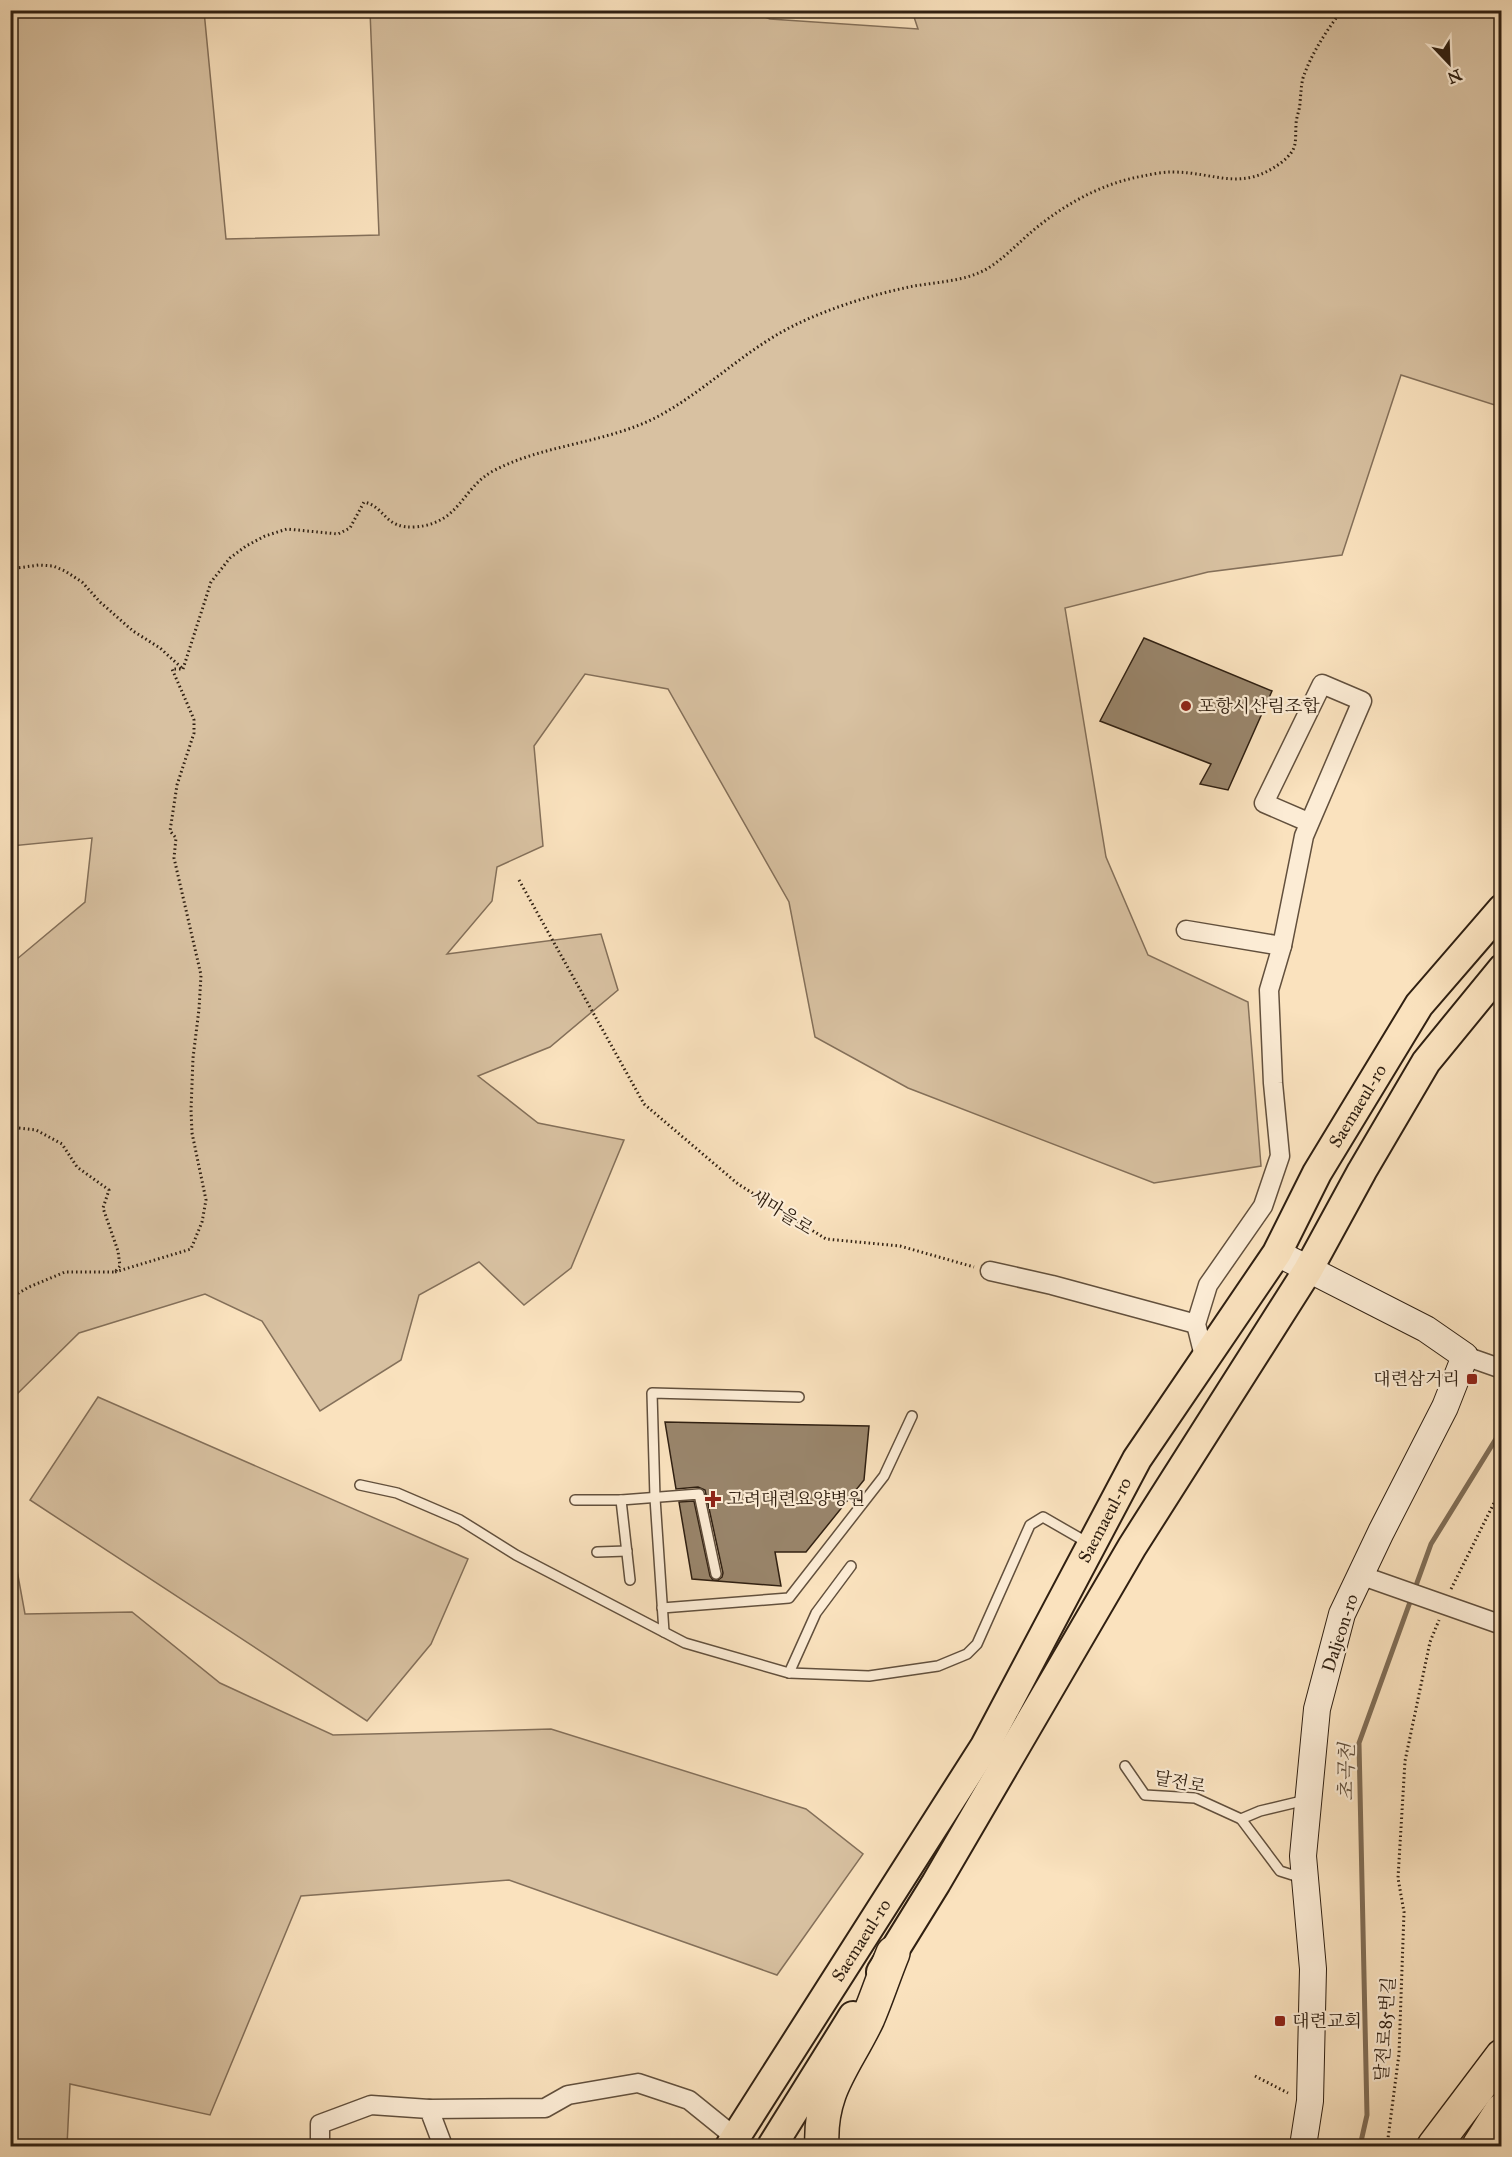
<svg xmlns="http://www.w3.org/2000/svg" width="1512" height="2157" font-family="'IM FELL Great Primer','Noto Serif KR',serif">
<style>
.green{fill:#d8c1a1;stroke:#84705a;stroke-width:1.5}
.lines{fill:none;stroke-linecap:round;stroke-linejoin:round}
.stream{stroke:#806d56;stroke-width:5}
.building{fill:#99856b;stroke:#302012;stroke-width:1.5}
.lane-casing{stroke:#62503d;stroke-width:12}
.street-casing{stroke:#62503d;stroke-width:21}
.secondary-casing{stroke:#302012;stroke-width:28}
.primary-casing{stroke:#302012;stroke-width:32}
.highway-casing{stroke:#302012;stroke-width:36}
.path{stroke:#302012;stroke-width:3;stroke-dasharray:1.5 3;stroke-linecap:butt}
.lane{stroke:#fcecd5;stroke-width:9}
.street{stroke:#fcecd5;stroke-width:18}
.secondary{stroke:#fcecd5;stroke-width:26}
.primary{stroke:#fae2be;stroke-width:28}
.highway{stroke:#fae2be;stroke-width:33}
.poi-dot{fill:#8f2418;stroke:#fcecd5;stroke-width:2}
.labels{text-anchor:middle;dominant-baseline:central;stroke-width:4.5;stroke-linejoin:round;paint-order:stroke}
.poi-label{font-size:18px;fill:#302012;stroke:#fcecd5;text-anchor:start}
.street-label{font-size:18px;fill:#302012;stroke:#fcecd5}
.water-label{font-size:20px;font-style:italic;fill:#5f4d3a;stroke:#fcecd5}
</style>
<rect width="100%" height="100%" fill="#fae2be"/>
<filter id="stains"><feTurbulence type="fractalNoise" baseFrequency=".00333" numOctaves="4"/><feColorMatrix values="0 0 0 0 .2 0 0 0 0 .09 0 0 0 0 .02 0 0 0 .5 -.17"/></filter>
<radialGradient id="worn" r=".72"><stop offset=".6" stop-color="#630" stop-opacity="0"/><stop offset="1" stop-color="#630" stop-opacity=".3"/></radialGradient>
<g class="green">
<path d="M 749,11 L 770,19 L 918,29 L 912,11 L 1501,11 L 1501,407 L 1401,375 L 1342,555 L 1208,572 L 1065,608 L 1106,857 L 1148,955 L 1248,1002 L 1261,1166 L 1154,1183 L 908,1088 L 815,1037 L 789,902 L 668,689 L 585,674 L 534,746 L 543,846 L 497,867 L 492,901 L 447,954 L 601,934 L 618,990 L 550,1047 L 478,1076 L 538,1123 L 624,1140 L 571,1268 L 524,1305 L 479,1262 L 419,1295 L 401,1360 L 320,1411 L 262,1321 L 205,1294 L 79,1333 L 11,1400 L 11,964 L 85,902 L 92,838 L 11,846 L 11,11 L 204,11 L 226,239 L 379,235 L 370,11 Z"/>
<path d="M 98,1397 L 468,1559 L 431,1644 L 367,1721 L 30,1500 Z"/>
<path d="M 10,1532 L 25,1614 L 132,1612 L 220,1683 L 333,1735 L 551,1729 L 806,1809 L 863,1854 L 777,1975 L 509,1880 L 301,1896 L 210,2115 L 70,2084 L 67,2146 L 11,2146 Z"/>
</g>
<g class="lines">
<path class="stream" d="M 1360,2146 L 1367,2115 L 1359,1743 L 1431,1544 L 1502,1429"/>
</g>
<g class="building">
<path d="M 1144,638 L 1272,691 L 1228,790 L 1200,784 L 1211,764 L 1100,721 Z"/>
<path d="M 665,1422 L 869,1426 L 864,1480 L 806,1552 L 775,1552 L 781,1586 L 692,1579 L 679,1502 L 694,1501 L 710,1576 L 713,1580 L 718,1580 L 722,1577 L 723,1573 L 705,1490 L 698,1487 L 676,1489 Z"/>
</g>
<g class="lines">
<defs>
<g id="lane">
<path d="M 360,1485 L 397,1493 L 460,1520 L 516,1555 L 685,1643 L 789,1673 L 869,1676 L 938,1666 L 967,1654 L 977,1644 L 1030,1525 L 1043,1517 L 1090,1544"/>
<path d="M 575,1500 L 621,1500 L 699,1494 L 716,1574"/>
<path d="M 621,1500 L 630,1580"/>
<path d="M 597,1552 L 627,1551"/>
<path d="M 662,1608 L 789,1598 L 884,1476 L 912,1416"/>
<path d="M 664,1632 L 655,1498 L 652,1393 L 799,1397"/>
<path d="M 789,1673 L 816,1613 L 851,1566"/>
<path d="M 1125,1766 L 1145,1795 L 1195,1798 L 1241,1819 L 1260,1811 L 1306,1800"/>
<path d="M 1241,1819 L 1280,1871 L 1302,1878"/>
</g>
<g id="street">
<path d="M 1186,930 L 1282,946 L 1304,836 L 1362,701 L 1322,684 L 1264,803 L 1308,822"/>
<path d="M 990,1271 L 1052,1285 L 1196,1324"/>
<path d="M 1465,1356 L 1502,1369"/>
<path d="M 1205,1360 L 1196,1324 L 1208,1285 L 1263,1206 L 1280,1156 L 1273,1083 L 1269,990 L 1282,946"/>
<path d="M 1360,1575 L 1502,1625"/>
<path d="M 429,2109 L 545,2108 L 568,2095 L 638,2083 L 689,2100 L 736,2138"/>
<path d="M 320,2146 L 320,2124 L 371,2105 L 429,2109 L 443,2146"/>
</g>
<path id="secondary" d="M 1277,1253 L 1426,1329 L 1465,1356 L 1445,1407 L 1381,1532 L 1342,1614 L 1317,1709 L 1303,1856 L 1313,1969 L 1310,2101 L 1303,2146"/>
<g id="primary">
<path d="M 881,1972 L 936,1883 L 1132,1547 L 1308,1270 L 1362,1171 L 1426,1062 L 1502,969"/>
<path id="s1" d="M 730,2146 L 985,1746 L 1137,1459 L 1277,1253 L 1317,1173 L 1419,1005 L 1502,909"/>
<path d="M 772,2146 L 853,2016"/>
</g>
<g id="highway">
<path d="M 822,2146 C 819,2090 846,2065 868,2018 C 877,1997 884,1975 893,1953"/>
<path d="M 1434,2146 L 1502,2056"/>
<path d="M 1479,2146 L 1502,2110"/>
</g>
</defs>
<use href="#lane" class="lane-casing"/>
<use href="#street" class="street-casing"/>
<use href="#secondary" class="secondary-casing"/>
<use href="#primary" class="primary-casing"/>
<use href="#highway" class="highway-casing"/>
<g class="path">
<path d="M 10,569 L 39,565 L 53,566 L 65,571 L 82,582 L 100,602 L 133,631 L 160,648 L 183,669"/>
<path d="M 183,669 L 211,582 L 230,558 L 246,546 L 265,536 L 287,529 L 338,534 L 350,528 L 364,502 C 386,507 384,529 415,527 C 462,523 461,487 495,470 C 543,445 605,443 655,418 C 705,392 744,350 795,325 C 830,308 871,295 909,287 C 934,282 962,282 985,270 C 1004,259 1019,242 1036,228 C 1067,203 1103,183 1143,176 C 1152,174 1163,172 1172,172 C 1216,172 1241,193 1282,162 C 1298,149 1295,143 1296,125 C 1296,117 1300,110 1300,102 C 1301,93 1301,86 1303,78 C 1311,54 1327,30 1342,10"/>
<path d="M 519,880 L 644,1104 L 738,1184 L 826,1239 L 900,1246 L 974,1267"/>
<path d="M 10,1127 L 36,1130 L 62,1144 L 77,1167 L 109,1190 L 103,1208 L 118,1251 L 120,1266 L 115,1272 L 65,1272 L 29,1287 L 10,1298"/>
<path d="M 115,1272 L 191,1249 L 202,1222 L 206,1200 L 192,1133 L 191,1110 L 193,1058 L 199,1009 L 201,975 L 174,858 L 176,838 L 170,831 L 177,785 L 194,733 L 194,720 L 190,710 L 172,669 L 183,669"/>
<path d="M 1451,1589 L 1502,1487"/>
<path d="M 1255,2076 L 1288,2093"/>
<path d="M 1387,2146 L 1399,2054 L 1404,1912 L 1398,1878 L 1405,1761 L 1430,1642 L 1439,1620"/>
</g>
<use href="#lane" class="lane"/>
<use href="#street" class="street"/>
<use href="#secondary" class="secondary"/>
<use href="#primary" class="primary"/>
<use href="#highway" class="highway"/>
</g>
<g class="poi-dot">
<circle cx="1186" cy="706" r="6"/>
<rect x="1466" y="1373" width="12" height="12" rx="3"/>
<path d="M710 1490h6v6h6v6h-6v6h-6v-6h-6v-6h6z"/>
<rect x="1274" y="2015" width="12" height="12" rx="3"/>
</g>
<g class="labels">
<g class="poi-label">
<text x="1198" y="706">포항시산림조합</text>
<text x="1460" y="1379" text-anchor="end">대련삼거리</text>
<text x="726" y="1499">고려대련요양병원</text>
<text x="1292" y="2021">대련교회</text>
</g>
<g class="street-label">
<text stroke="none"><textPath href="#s1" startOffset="1216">Saemaeul-ro</textPath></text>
<text transform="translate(782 1212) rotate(32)">새마을로</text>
<text stroke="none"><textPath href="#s1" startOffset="730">Saemaeul-ro</textPath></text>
<text transform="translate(1340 1633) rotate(-72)">Daljeon-ro</text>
<text transform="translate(1180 1782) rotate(11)">달전로</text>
<text stroke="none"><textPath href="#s1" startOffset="244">Saemaeul-ro</textPath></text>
<text transform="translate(1385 2029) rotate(-86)">달전로85번길</text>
</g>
<g class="water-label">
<text transform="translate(1346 1772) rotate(-89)">초곡천</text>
</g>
</g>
<rect width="1512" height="2157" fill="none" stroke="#fae2be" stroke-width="36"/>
<rect x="12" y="12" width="1488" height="2133" fill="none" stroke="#302012" stroke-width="3"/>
<rect x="18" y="18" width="1476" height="2121" fill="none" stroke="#302012" stroke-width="1.5"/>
<g transform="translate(1449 63) rotate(157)" stroke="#fcecd5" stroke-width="4.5" paint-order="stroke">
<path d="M0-4.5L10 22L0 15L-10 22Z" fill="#302012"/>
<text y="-9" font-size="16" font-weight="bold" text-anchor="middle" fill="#302012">N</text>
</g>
<rect width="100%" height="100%" filter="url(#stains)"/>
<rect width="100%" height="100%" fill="url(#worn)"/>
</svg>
